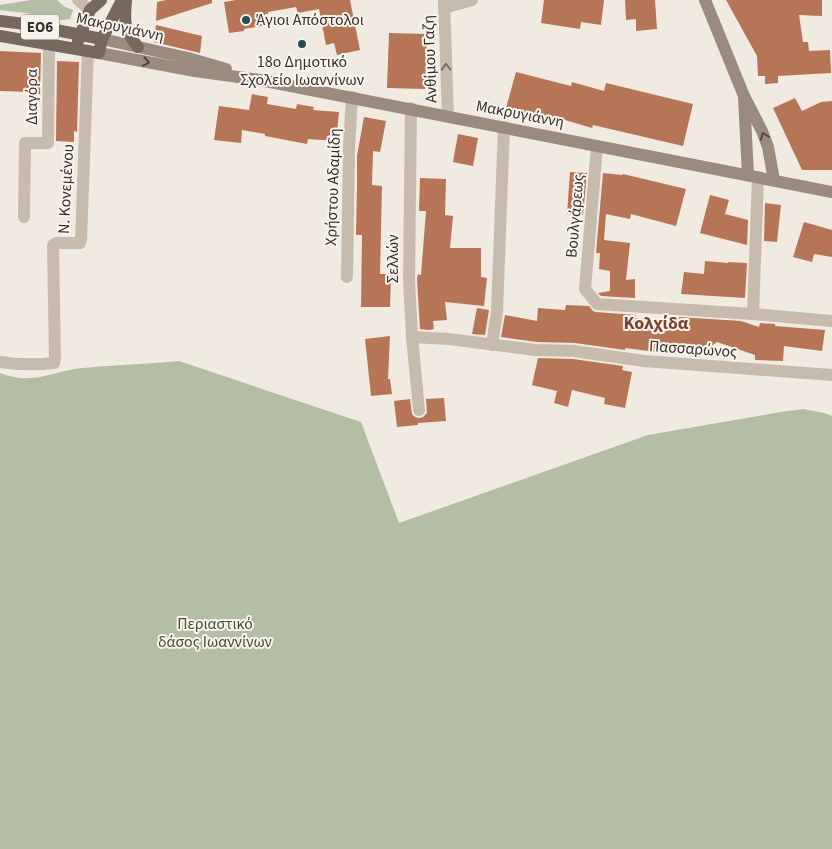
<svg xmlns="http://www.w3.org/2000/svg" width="832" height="849" font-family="'Source Sans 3',sans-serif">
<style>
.green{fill:#b3bea2}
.building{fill:#b77558}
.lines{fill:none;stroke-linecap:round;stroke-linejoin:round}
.minor{stroke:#c7bbae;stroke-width:12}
.secondary{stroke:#9b8b7f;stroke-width:12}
.primary{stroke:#77685e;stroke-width:12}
.oneway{stroke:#504740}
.oneway2{stroke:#786f66}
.poi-dot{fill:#264e54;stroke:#f8f4ed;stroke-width:2}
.labels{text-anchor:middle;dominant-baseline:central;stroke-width:4;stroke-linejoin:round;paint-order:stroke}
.shield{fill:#f8f4ed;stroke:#716b65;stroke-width:1}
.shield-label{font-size:15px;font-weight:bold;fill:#37302b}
.poi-label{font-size:16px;fill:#37302b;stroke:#f8f4ed;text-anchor:start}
.street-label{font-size:16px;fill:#37302b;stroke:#f8f4ed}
.park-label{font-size:16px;fill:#445232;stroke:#f8f4ed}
.neighbourhood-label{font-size:18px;font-weight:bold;fill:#7c452e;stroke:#f8f4ed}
</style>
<rect width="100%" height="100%" fill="#f0eae1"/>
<g class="green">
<path d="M 31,0 L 57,0 L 65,7 L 73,10 L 70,19 L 62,20 L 26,13 L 0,10 L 0,5 Z"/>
<path d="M 179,361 L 361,422 L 399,523 L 648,435 L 781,412 L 803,409 L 824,413 L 832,416 L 832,849 L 0,849 L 0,373 C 34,386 51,371 83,368 C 115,365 147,364 179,361 Z"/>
</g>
<g class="building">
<path d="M 166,0 L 212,0 L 212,3 L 156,21 L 157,2 Z"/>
<path d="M 236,0 L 350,0 L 360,50 L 337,55 L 334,43 L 326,45 L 319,9 L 298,13 L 296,7 L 268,12 L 268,14 L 265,14 L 267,25 L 244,29 L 244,31 L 229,33 L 224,2 Z"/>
<path d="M 544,0 L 604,0 L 601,25 L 581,22 L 580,29 L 541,23 Z"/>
<path d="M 625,0 L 655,0 L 657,29 L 636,31 L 636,19 L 626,20 Z"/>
<path d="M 726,0 L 822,0 L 822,16 L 799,15 L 803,42 L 808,42 L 809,51 L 830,50 L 831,73 L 778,76 L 778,83 L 765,84 L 765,76 L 758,76 L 757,56 Z"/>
<path d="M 156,25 L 202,36 L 200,53 L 154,42 Z"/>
<path d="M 389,33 L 427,34 L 425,89 L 387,88 Z"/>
<path d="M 0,51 L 41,53 L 40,94 L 32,94 L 32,92 L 0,91 Z"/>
<path d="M 57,61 L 79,62 L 77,132 L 74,131 L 74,142 L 56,141 Z"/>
<path d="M 516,72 L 571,86 L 572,82 L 604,91 L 606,83 L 693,104 L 683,146 L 593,125 L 592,128 L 558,118 L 557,121 L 537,115 L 537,117 L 506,108 Z"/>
<path d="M 252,94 L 268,97 L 267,104 L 296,109 L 297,104 L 314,107 L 313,110 L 339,112 L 336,141 L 308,139 L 307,144 L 265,136 L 265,134 L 242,130 L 241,143 L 214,140 L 219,106 L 249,110 Z"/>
<path d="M 795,98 L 802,111 L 821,102 L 832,101 L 832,170 L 802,170 L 773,108 Z"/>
<path d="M 364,117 L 386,121 L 380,152 L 373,151 L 372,185 L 382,186 L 380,274 L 391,274 L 390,307 L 361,307 L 362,235 L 356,235 L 357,184 L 357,156 Z"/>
<path d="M 458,134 L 478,138 L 473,166 L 453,162 Z"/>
<path d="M 570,172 L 587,173 L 583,215 L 567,214 Z"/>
<path d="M 603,173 L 622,175 L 623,174 L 686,189 L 676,226 L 631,214 L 630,219 L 606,214 L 604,240 L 630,243 L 626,280 L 635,279 L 635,298 L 601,296 L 598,293 L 610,291 L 610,271 L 599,269 L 600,253 L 596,253 Z"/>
<path d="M 420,178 L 446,179 L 445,215 L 453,216 L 450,248 L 481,248 L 481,277 L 487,278 L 484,306 L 445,302 L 447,320 L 433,321 L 434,329 L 429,330 L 420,329 L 417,279 L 418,274 L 421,275 L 426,211 L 419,211 Z"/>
<path d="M 710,195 L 729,200 L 725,214 L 748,220 L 747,245 L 700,233 Z"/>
<path d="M 765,203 L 781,205 L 777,242 L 764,241 Z"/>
<path d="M 804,222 L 832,230 L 832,257 L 814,254 L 812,262 L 793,257 Z"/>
<path d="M 705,261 L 728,263 L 728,262 L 747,263 L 745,298 L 681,294 L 684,272 L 704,274 Z"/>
<path d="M 566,305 L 589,306 L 593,311 L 596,312 L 636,315 L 636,318 L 678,322 L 679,317 L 741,321 L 759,327 L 760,323 L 775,324 L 775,326 L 825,330 L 822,351 L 784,346 L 783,361 L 755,360 L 755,355 L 717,342 L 710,347 L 693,347 L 693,348 L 658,343 L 657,352 L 625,348 L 625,350 L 575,343 L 537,342 L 501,337 L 505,315 L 537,321 L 538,308 L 565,310 Z"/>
<path d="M 477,308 L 489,310 L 485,335 L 472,334 Z"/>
<path d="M 390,336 L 388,379 L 390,379 L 392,394 L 371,396 L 365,339 Z"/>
<path d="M 538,358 L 573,359 L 623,366 L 622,370 L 632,372 L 625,408 L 604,404 L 605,398 L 572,390 L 568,407 L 554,403 L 557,391 L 532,385 Z"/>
<path d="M 444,398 L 446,421 L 418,423 L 418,425 L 397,427 L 394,401 L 410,399 L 412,414 L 415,417 L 419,418 L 423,417 L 427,413 L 426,399 Z"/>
</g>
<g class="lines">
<g class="minor">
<path d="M 78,0 L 90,10"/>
<path d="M 444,0 L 448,116"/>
<path d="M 444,8 L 472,0"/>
<path d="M 411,108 L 409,279 L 412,337 L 419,410"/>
<path d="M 597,146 L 585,289 L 597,304 L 753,314 L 832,321"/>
<path d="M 24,217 L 25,143 L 48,143 L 49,44"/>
<path d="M 347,277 L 349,147 L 352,97"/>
<path d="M 753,314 L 758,177"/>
<path d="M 412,337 L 449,339 L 536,350 L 574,351 L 644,361 L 832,375"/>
<path d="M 492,345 L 497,311 L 504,127"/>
<path d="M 0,362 C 19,365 35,365 54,363 L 55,358 L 53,245 L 56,243 L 80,243 L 81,240 L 88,51"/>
</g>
<g class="secondary">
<path d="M 705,0 L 744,96 L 762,131 L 768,147 L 774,180"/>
<path d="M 102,39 L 188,58 L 226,69"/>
<path d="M 99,53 L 195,71 L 260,80 L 832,192"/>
<path d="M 744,98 L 748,175"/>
</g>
<g class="primary">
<path d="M 126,0 C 124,21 124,31 138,47"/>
<path d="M 0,21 L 25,24 L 102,39"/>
<path d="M 0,36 L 99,53 L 102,39 L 122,0"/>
<path d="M 78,41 L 90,10 L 101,0"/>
</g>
</g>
<defs><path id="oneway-chevron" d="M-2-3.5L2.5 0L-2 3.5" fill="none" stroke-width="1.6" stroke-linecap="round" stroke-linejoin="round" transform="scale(1.25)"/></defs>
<g class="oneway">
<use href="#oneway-chevron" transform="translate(146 62) rotate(11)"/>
<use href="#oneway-chevron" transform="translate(764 136) rotate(-111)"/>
</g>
<use class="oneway2" href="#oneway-chevron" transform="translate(446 67) rotate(-92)"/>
<g class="poi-dot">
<circle cx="246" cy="20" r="5"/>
<circle cx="302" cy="44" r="5"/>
</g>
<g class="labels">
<rect class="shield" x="21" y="14.5" width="38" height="25" rx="4"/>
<g class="shield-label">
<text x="40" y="27">ΕΟ6</text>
</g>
<g class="poi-label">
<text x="256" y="20">Άγιοι Απόστολοι</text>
<text x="302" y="62" text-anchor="middle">18ο Δημοτικό<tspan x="302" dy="18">Σχολείο Ιωαννίνων</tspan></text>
</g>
<g class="street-label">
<text transform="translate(120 27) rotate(12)">Μακρυγιάννη</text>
<text transform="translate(430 59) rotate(-92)">Ανθίμου Γαζη</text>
<text transform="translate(32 97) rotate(-90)">Διαγόρα</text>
<text transform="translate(520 114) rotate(11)">Μακρυγιάννη</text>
<text transform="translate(333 187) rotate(-88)">Χρήστου Αδαμίδη</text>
<text transform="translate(66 189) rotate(-87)">Ν. Κονεμένου</text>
<text transform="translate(575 216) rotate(-85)">Βουλγάρεως</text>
<text transform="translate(393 259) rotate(-90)">Σελλών</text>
<text transform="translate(693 349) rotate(4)">Πασσαρώνος</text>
</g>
<g class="park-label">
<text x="215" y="624">Περιαστικό<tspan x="215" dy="18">δάσος Ιωαννίνων</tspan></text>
</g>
<g class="neighbourhood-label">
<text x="656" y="323">Κολχίδα</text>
</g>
</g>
</svg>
